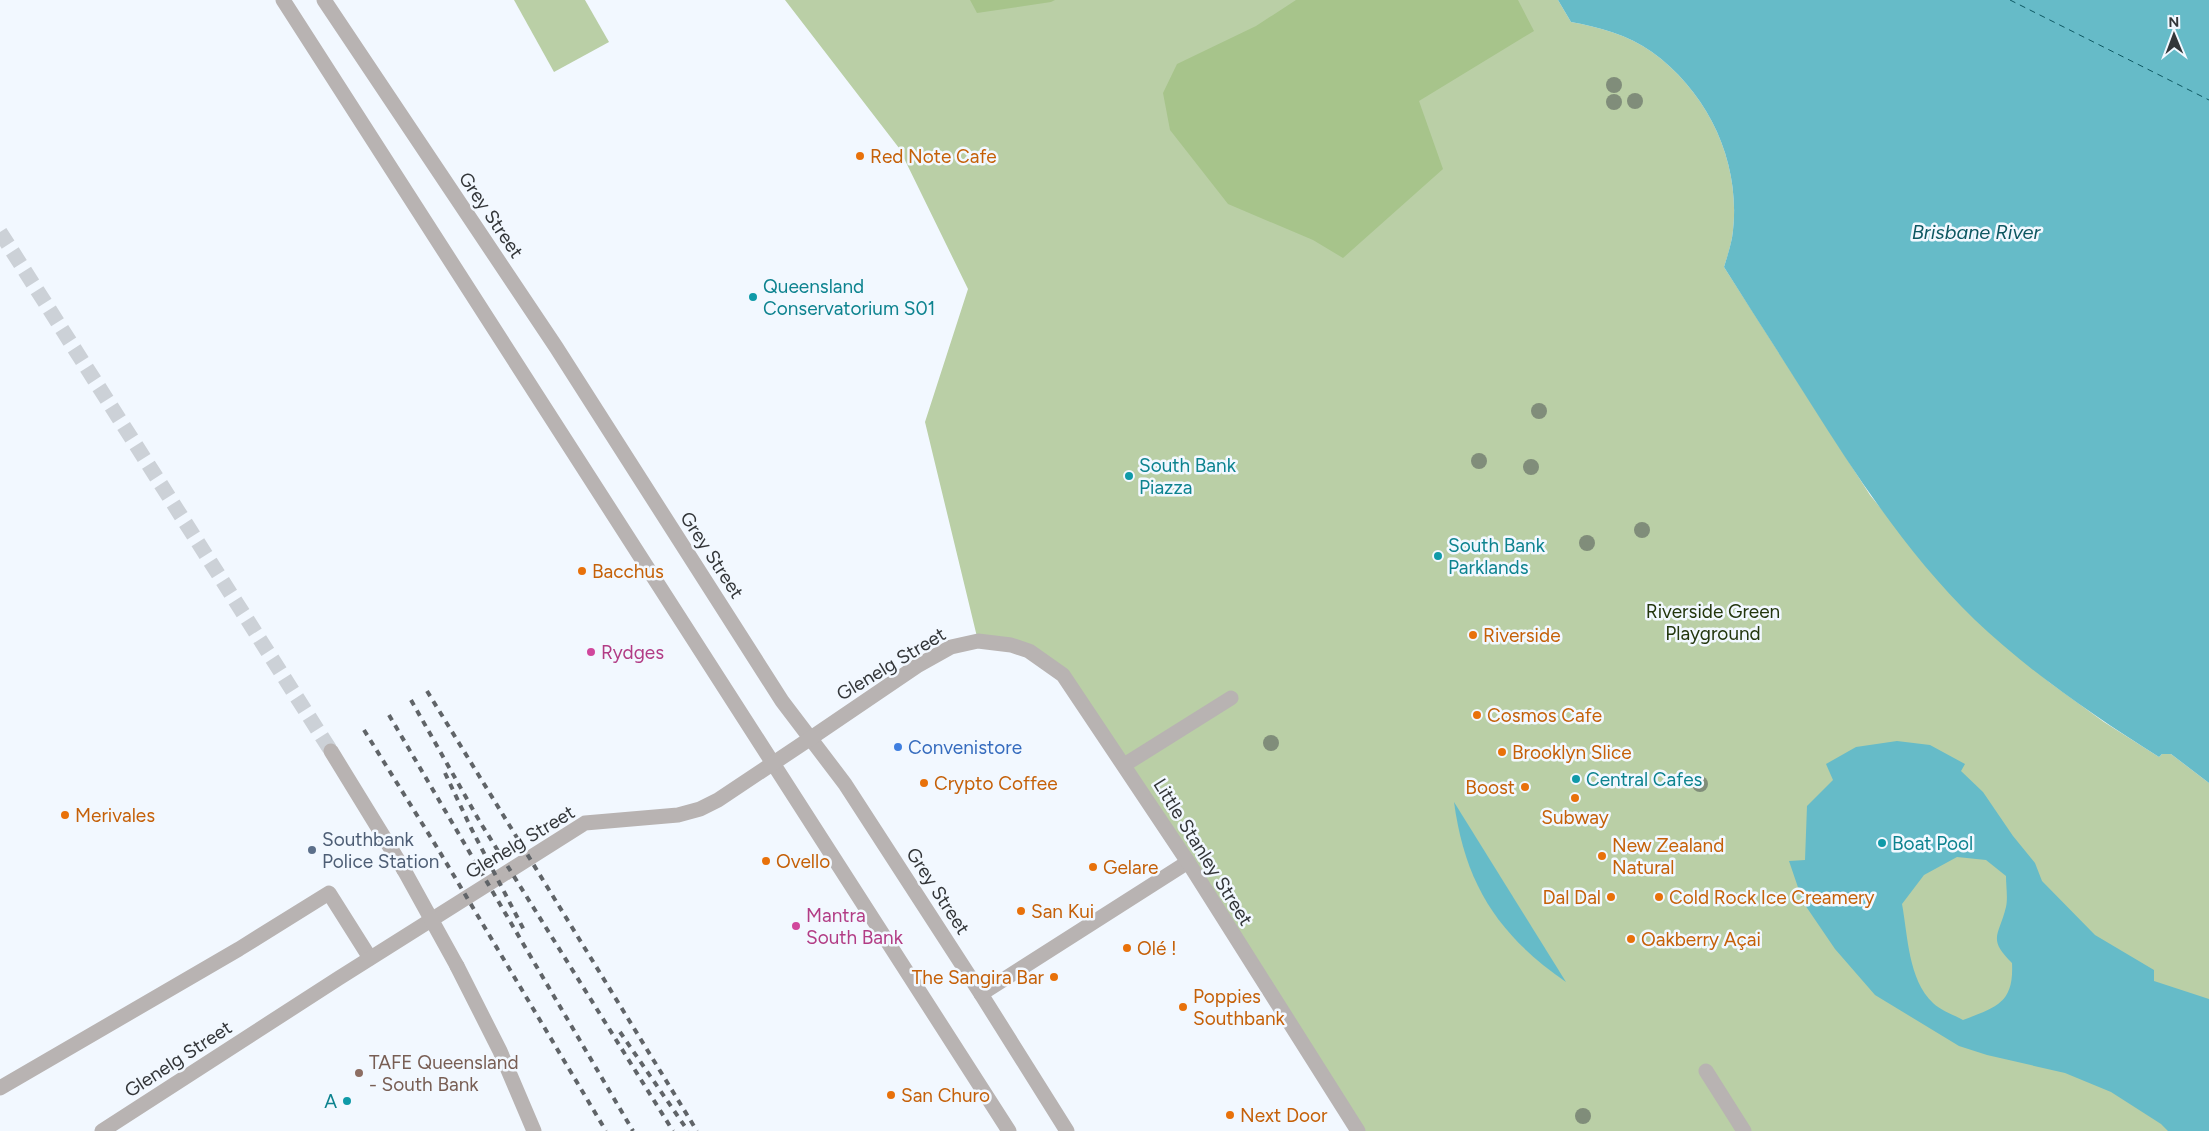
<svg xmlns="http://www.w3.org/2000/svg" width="2209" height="1131" font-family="Figtree,sans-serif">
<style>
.green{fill:#bacfa6}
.forest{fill:#a7c48b}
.water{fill:#66bbc8;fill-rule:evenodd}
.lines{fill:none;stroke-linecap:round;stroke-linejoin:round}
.ferry{stroke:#0e5862;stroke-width:1;stroke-dasharray:6 5;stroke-linecap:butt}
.minor-tunnel{stroke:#ccd1d7;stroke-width:15;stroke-dasharray:15 8;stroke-linecap:butt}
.minor{stroke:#b8b3b2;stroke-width:15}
.rail{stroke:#606468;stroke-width:4;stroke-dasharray:6 6;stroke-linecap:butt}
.minor-bridge{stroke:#b8b3b2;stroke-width:15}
.tree{fill:#808d7a}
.food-dot{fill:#e8710a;stroke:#f2f8ff;stroke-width:2}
.culture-dot{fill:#0f9aa8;stroke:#f2f8ff;stroke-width:2}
.hotel-dot{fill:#d1479c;stroke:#f2f8ff;stroke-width:2}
.shop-dot{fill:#3f7fe0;stroke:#f2f8ff;stroke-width:2}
.service-dot{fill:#5c6f8a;stroke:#f2f8ff;stroke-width:2}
.education-dot{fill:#8d6e63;stroke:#f2f8ff;stroke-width:2}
.labels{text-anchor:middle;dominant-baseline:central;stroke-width:5;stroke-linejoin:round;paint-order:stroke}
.food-label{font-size:19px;fill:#c56008;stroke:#f2f8ff;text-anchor:start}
.street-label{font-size:19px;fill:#333639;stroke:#f2f8ff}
.culture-label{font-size:19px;fill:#0d838f;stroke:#f2f8ff;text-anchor:start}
.park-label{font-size:19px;fill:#23360d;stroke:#f2f8ff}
.hotel-label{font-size:19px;fill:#b23c85;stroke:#f2f8ff;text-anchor:start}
.shop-label{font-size:19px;fill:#366cbe;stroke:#f2f8ff;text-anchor:start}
.service-label{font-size:19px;fill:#4e5e75;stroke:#f2f8ff;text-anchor:start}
.education-label{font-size:19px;fill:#785e54;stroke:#f2f8ff;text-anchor:start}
.water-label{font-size:20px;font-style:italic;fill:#0e5862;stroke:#f2f8ff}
</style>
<rect width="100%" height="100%" fill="#f2f8ff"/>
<g class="green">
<path d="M 514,0 L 585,0 L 609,42 L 554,72 Z"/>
<path d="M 785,0 L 1558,0 L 1571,22 C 1599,27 1628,35 1652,52 C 1710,94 1743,166 1732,238 C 1730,248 1727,258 1724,267 L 1870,495 L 1938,579 L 1975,619 L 2049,682 L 2104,722 L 2159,757 L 2162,754 L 2171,754 L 2209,783 L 2209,1131 L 1358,1131 L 1047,662 L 978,641 L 925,422 L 968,289 L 899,148 Z"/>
</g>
<g class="forest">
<path d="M 970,0 L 1055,0 L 1051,2 L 977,13 Z"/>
<path d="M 1296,0 L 1518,0 L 1534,31 L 1419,101 L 1443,169 L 1343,258 L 1313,240 L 1228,204 L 1170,130 L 1163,93 L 1177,64 L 1256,26 Z"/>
</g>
<g class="water">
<path d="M 1558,0 L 2209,0 L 2209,783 L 2171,754 L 2162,754 L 2159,757 C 2094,716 2031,673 1975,620 C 1910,557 1859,480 1811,404 C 1782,358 1753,313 1724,267 C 1727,257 1730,248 1732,238 C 1743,166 1710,94 1652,52 C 1628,35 1599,27 1571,22 Z"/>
<path d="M 1897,741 L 1930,745 L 1965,764 L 1961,771 L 1983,792 L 2013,836 L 2035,863 L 2042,881 L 2095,935 L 2154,970 L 2154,981 L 2209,999 L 2209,1131 L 2168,1131 L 2161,1124 L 2111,1092 L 2065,1073 L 1987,1055 L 1959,1046 L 1875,995 L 1835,949 L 1803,902 L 1789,861 L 1805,860 L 1807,806 L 1833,780 L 1826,764 L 1856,747 ZM 1957,857 L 1986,860 L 2006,876 C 2006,886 2008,898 2006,907 C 1999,936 1987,938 2012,963 C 2014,1003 1997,1007 1963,1020 C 1954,1015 1940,1010 1933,1003 C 1908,979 1908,936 1902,904 L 1924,875 Z"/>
<path d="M 1454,802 L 1566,982 C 1498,935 1465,884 1454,802 Z"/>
</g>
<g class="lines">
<path class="ferry" d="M 2010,0 L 2209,100"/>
<path class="minor-tunnel" d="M 0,232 L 331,751"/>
<g class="minor">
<path d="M 283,0 L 1009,1131"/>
<path d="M 324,0 L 556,347 L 782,701 L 845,784 L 981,994 L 1067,1131"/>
<path d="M 331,751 L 404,870"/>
<path d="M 1124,765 L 1231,698"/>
<path d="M 457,966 L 500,1051 L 534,1131"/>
<path d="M 981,994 L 1188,862"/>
<path d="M 1706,1071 L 1744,1131"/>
<path d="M 0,1088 L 239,949 L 329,893 L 370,958"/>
<path d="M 102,1131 L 339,978 L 585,823 L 678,815 L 700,809 L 718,800 L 811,738 L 917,666 L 951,647 L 978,641 L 1011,645 L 1029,651 L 1063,675 L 1188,862 L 1358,1131"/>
</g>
<g class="rail">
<path d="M 427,691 L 697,1131"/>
<path d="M 411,700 L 480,822 L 673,1131"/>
<path d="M 389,715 L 633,1131"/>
<path d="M 364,730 L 438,849 L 606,1131"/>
<path d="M 445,773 L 471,828 L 525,932"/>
<path d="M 620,1032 L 688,1131"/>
</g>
<path class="minor-bridge" d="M 404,870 L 457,966"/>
</g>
<g class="tree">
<circle cx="1614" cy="85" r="8"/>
<circle cx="1635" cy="101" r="8"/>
<circle cx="1614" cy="102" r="8"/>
<circle cx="1539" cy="411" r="8"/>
<circle cx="1479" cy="461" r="8"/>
<circle cx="1531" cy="467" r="8"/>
<circle cx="1642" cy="530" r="8"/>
<circle cx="1587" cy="543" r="8"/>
<circle cx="1271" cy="743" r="8"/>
<circle cx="1700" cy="784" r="8"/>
<circle cx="1583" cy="1116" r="8"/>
</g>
<g class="food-dot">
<circle cx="860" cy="156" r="5"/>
<circle cx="582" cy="571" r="5"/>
<circle cx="1473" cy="635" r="5"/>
<circle cx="1477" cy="715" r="5"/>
<circle cx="1502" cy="752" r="5"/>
<circle cx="924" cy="783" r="5"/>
<circle cx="1525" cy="787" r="5"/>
<circle cx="1575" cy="798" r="5"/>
<circle cx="65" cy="815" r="5"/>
<circle cx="1602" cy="856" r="5"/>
<circle cx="766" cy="861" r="5"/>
<circle cx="1093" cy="867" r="5"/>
<circle cx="1611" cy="897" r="5"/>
<circle cx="1659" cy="897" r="5"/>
<circle cx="1021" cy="911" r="5"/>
<circle cx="1631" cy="939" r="5"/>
<circle cx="1127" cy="948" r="5"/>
<circle cx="1054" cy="977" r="5"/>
<circle cx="1183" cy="1007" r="5"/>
<circle cx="891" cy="1095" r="5"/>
<circle cx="1230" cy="1115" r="5"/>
</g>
<g class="culture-dot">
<circle cx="753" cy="297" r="5"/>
<circle cx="1129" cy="476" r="5"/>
<circle cx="1438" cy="556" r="5"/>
<circle cx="1576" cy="779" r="5"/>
<circle cx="1882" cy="843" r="5"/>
<circle cx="347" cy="1101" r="5"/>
</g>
<g class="hotel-dot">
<circle cx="591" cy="652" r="5"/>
<circle cx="796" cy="926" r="5"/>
</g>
<circle class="shop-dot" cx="898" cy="747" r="5"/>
<circle class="service-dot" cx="312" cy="850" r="5"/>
<circle class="education-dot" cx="359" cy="1073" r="5"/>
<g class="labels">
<g class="food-label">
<text x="870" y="156">Red Note Cafe</text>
<text x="592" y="571">Bacchus</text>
<text x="1483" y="635">Riverside</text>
<text x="1487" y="715">Cosmos Cafe</text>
<text x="1512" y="752">Brooklyn Slice</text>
<text x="934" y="783">Crypto Coffee</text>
<text x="1515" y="787" text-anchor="end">Boost</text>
<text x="75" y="815">Merivales</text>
<text x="1575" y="817" text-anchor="middle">Subway</text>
<text x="1612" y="845">New Zealand<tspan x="1612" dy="22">Natural</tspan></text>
<text x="776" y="861">Ovello</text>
<text x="1103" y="867">Gelare</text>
<text x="1601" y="897" text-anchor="end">Dal Dal</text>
<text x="1669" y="897">Cold Rock Ice Creamery</text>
<text x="1031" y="911">San Kui</text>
<text x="1641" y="939">Oakberry Açai</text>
<text x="1137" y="948">Olé !</text>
<text x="1044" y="977" text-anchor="end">The Sangira Bar</text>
<text x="1193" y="996">Poppies<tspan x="1193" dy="22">Southbank</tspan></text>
<text x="901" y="1095">San Churo</text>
<text x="1240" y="1115">Next Door</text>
</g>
<g class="street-label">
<text transform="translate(491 215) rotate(56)">Grey Street</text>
<text transform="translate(712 555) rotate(57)">Grey Street</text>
<text transform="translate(891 664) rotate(-31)">Glenelg Street</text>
<text transform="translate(520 842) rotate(-31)">Glenelg Street</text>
<text transform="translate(1203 852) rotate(58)">Little Stanley Street</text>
<text transform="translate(938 891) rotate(57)">Grey Street</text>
<text transform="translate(178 1059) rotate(-33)">Glenelg Street</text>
</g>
<g class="culture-label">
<text x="763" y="286">Queensland<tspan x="763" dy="22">Conservatorium S01</tspan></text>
<text x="1139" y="465">South Bank<tspan x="1139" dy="22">Piazza</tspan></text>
<text x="1448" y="545">South Bank<tspan x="1448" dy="22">Parklands</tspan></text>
<text x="1586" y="779">Central Cafes</text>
<text x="1892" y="843">Boat Pool</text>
<text x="337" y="1101" text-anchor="end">A</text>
</g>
<g class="park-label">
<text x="1713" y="611">Riverside Green<tspan x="1713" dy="22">Playground</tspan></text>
</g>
<g class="hotel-label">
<text x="601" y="652">Rydges</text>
<text x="806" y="915">Mantra<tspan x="806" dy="22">South Bank</tspan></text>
</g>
<g class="shop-label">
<text x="908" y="747">Convenistore</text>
</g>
<g class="service-label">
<text x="322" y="839">Southbank<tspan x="322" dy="22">Police Station</tspan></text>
</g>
<g class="education-label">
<text x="369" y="1062">TAFE Queensland<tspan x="369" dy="22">- South Bank</tspan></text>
</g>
<g class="water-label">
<text x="1976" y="232">Brisbane River</text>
</g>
</g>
<g transform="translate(2174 35) rotate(359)" stroke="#f2f8ff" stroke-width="4" paint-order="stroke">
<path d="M0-4L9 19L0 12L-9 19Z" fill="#333639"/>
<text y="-8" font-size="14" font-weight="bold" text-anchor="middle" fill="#333639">N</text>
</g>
</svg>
